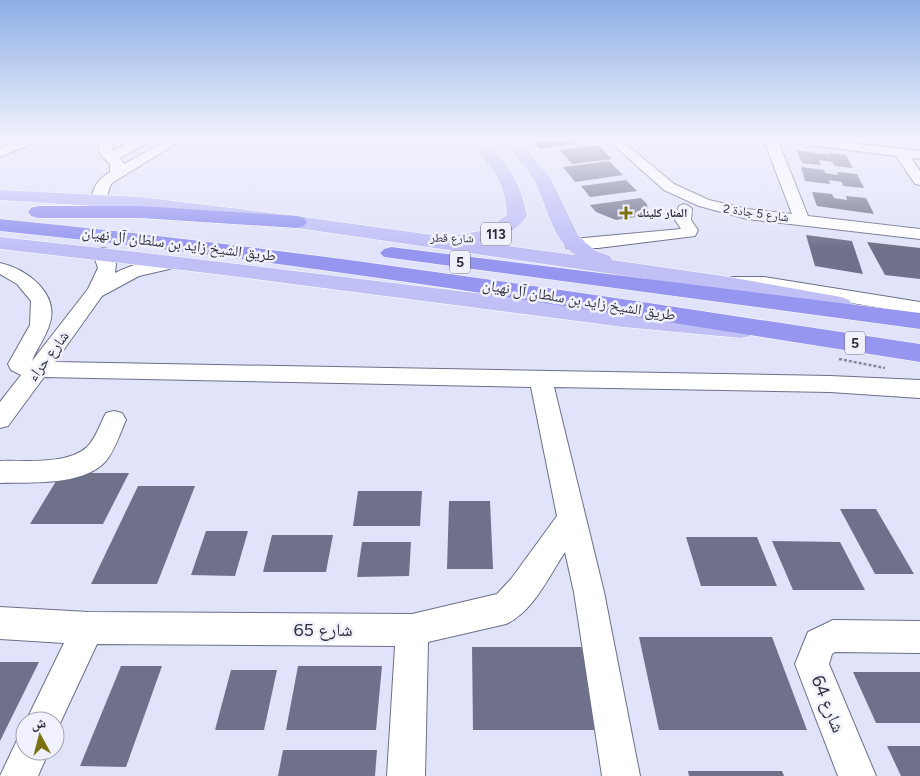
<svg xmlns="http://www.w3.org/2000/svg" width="920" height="776" font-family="Figtree,'Noto Naskh Arabic',sans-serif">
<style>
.building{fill:#6f718b}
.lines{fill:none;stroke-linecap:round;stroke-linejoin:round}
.minor-casing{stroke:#6d6f89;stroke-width:2}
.major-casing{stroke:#fff;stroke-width:1}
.highway-casing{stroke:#fff;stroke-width:1}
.path{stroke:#88899a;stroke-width:2.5;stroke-dasharray:3 2;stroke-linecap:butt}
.minor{fill:#fff;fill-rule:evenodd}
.major{fill:#c0c0f7;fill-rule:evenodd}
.highway{fill:#9696f1;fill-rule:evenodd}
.poi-dot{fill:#7b7111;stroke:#f0f1fd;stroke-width:2}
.labels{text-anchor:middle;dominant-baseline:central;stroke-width:5;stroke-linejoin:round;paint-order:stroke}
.far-poi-label{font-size:12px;font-weight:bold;fill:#2f303b;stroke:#f0f1fd;text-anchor:start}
.far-street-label{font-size:12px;fill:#2f303b;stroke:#f0f1fd}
.shield{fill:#f0f1fd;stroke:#696a75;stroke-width:1}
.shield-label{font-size:14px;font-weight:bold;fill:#2f303b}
.street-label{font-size:15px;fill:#2f303b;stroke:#f0f1fd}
.near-street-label{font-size:18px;fill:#2f303b;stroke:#f0f1fd}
</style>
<rect width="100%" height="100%" fill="#e1e3fa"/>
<g class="building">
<path d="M 531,140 L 586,140 L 588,141 L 540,149 Z"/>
<path d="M 598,145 L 612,159 L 572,164 L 559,150 Z"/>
<path d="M 796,150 L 830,155 L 829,153 L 846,155 L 853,168 L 835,166 L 832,162 L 819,160 L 821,165 L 802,163 Z"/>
<path d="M 609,161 L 623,175 L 575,182 L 563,167 Z"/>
<path d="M 801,167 L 824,170 L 825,173 L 838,175 L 837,172 L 857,174 L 864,188 L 843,186 L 842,182 L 829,180 L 830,184 L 805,181 Z"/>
<path d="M 626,180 L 637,191 L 590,197 L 581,186 Z"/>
<path d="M 812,192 L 832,194 L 834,198 L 847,200 L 846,196 L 866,198 L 874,214 L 817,206 Z"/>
<path d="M 641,198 L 647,204 L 648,215 L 616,220 L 596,212 L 590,205 Z"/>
<path d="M 806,235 L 852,241 L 863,274 L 815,266 Z"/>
<path d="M 867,242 L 920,248 L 920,279 L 885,275 Z"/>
<path d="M 61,473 L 129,473 L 103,524 L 30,524 Z"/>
<path d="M 138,486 L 195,486 L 157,584 L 91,584 Z"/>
<path d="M 358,491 L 422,491 L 420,526 L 353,526 Z"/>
<path d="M 449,501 L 490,501 L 493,569 L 447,569 Z"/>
<path d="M 840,509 L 876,509 L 914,574 L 875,574 Z"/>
<path d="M 206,531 L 248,531 L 235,576 L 191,575 Z"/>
<path d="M 272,535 L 333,535 L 326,572 L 263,572 Z"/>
<path d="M 686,537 L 757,537 L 777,586 L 701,586 Z"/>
<path d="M 772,541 L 840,542 L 865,590 L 793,590 Z"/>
<path d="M 362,542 L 411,542 L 409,576 L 357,577 Z"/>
<path d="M 639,637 L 772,637 L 807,730 L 659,730 Z"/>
<path d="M 472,647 L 589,647 L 602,730 L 473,730 Z"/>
<path d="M 0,662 L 39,662 L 0,741 Z"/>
<path d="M 121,666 L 162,666 L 126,767 L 80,766 Z"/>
<path d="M 298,666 L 382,666 L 376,730 L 286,730 Z"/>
<path d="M 231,670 L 277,670 L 264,730 L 215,730 Z"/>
<path d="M 853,672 L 920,672 L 920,723 L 876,723 Z"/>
<path d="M 887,746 L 920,746 L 920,776 L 901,776 Z"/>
<path d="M 283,750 L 377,750 L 375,776 L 278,776 Z"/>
<path d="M 688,771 L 782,771 L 784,776 L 689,776 Z"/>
</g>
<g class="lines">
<defs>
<g id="minor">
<path d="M 18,140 L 34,140 L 33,143 L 0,157 L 0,148 Z"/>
<path d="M 104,140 L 116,140 L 112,147 L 113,151 L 133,140 L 148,140 L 147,143 L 120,158 L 124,164 L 167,140 L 182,140 L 112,183 C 107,190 109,197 104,203 L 94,203 L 91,200 C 93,187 98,179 110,172 L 110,164 L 101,155 L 98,147 Z"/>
<path d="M 608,140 L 621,140 L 674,184 L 709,200 L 747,209 L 792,214 L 766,146 L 769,140 L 785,140 L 780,146 L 808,216 L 920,229 L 920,239 L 747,219 L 699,206 L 664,190 Z"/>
<path d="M 795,140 L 829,140 L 920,151 L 920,159 L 911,158 L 920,171 L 920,185 L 915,184 L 896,156 L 801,144 L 796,143 Z"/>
<path d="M 684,204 L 689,206 L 692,209 L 691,220 L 698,230 L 695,236 L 598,248 L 567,248 L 565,244 L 567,240 L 573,239 L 681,229 L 675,220 L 679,206 Z"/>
<path d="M 102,248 L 108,249 L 116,264 L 115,273 C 132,265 159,255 178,259 L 181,263 L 178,267 L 139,276 L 102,296 L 55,362 L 830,376 L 920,380 L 920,398 L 830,392 L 554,387 L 604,592 L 640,776 L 602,776 L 574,592 L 565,552 C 549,576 533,612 506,624 L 428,642 L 425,776 L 387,776 L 395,646 L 97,644 L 55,734 L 55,721 L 26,721 L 64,643 L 0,639 L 0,607 L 88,612 L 412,614 L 497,594 L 511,579 L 557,516 L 531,387 L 44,377 L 8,426 L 0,428 L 0,402 L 21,375 L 11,370 L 8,364 L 30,325 L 31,301 L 17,284 L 0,274 L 0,263 C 27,269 61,294 49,326 C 45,338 36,350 32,361 L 88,289 L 98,268 L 93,253 L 96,249 Z"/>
<path d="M 733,277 L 764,277 L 920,302 L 920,314 L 764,289 L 726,287 L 724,283 L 726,279 Z"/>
<path d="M 114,411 L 122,413 L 126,420 C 120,433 115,451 105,462 C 82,486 31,482 0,483 L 0,461 C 24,460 68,465 87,447 C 96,438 100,424 106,413 Z"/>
<path d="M 833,620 L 920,621 L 920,653 L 835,652 L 832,654 L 829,664 L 876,776 L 838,776 L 795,664 L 808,632 Z"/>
<path d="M 25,735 L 25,751 L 49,751 L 38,776 L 0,776 L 18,738 Z"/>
</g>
<g id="major">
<path d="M 468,140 L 485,140 C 507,162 522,185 527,216 C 516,231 503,238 485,243 L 575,255 C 551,237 547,205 534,180 C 525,165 512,154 502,140 L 519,140 L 551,179 L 578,235 L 586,243 L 596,251 L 610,256 L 612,260 L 723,276 L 841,297 L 849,300 L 853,305 L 849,310 L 841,313 L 723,290 L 297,228 L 141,209 L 0,200 L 0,190 L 141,197 L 297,216 L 454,238 L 457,235 L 486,230 L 507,215 L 504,193 L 496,174 Z"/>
<path d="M 0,237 L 138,252 L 623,311 L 741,322 L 750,324 L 753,330 L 750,336 L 741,338 L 623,327 L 207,273 L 0,249 Z"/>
</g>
<g id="highway">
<path d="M 38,206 L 140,206 L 297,216 L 304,218 L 307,222 L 304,226 L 297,228 L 140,218 L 38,218 L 31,216 L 28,212 L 31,208 Z"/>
<path d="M 0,219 C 308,249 614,298 920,344 L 920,362 C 614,314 309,262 0,231 Z"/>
<path d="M 391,247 L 920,313 L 920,329 L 384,257 L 380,253 L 384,249 Z"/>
</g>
</defs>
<use href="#minor" class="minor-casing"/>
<use href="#major" class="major-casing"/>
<use href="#highway" class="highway-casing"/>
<path class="path" d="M 839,359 L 885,368"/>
<use href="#minor" class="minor"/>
<use href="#major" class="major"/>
<use href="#highway" class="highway"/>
</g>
<linearGradient id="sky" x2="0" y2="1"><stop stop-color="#8caee4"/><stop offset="0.56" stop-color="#f2f2fd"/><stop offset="1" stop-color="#f2f2fd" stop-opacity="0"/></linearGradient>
<rect width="920" height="248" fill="url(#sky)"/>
<path class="poi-dot" d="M623.5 205.5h5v5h5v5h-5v5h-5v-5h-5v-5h5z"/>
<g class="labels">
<g class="far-poi-label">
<text x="637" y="213">المنار كلينك</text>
</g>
<g class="far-street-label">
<text transform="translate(756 213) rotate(8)">شارع 5 جادة 2</text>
<text transform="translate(452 238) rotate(1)">شارع قطر</text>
</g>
<g class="shield">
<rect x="481" y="222.5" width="30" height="23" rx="4"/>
<rect x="450" y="250.5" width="20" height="23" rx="4"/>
<rect x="845" y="331.5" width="20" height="23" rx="4"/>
</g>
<g class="shield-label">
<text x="496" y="234">113</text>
<text x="460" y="262">5</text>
<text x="855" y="343">5</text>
</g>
<g class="street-label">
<text transform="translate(179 244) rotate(7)">طريق الشيخ زايد بن سلطان آل نهيان</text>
<text transform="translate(579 300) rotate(9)">طريق الشيخ زايد بن سلطان آل نهيان</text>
<text transform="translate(48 356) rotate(-53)">شارع حراء</text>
</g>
<g class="near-street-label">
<text x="323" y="630">شارع 65</text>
<text transform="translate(828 704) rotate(68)">شارع 64</text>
</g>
</g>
<g transform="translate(40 736) rotate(353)"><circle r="24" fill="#f0f1fd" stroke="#a3a4af"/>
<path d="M0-4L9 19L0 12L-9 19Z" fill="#7b7111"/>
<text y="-8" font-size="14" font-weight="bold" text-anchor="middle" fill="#2f303b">ش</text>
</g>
</svg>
